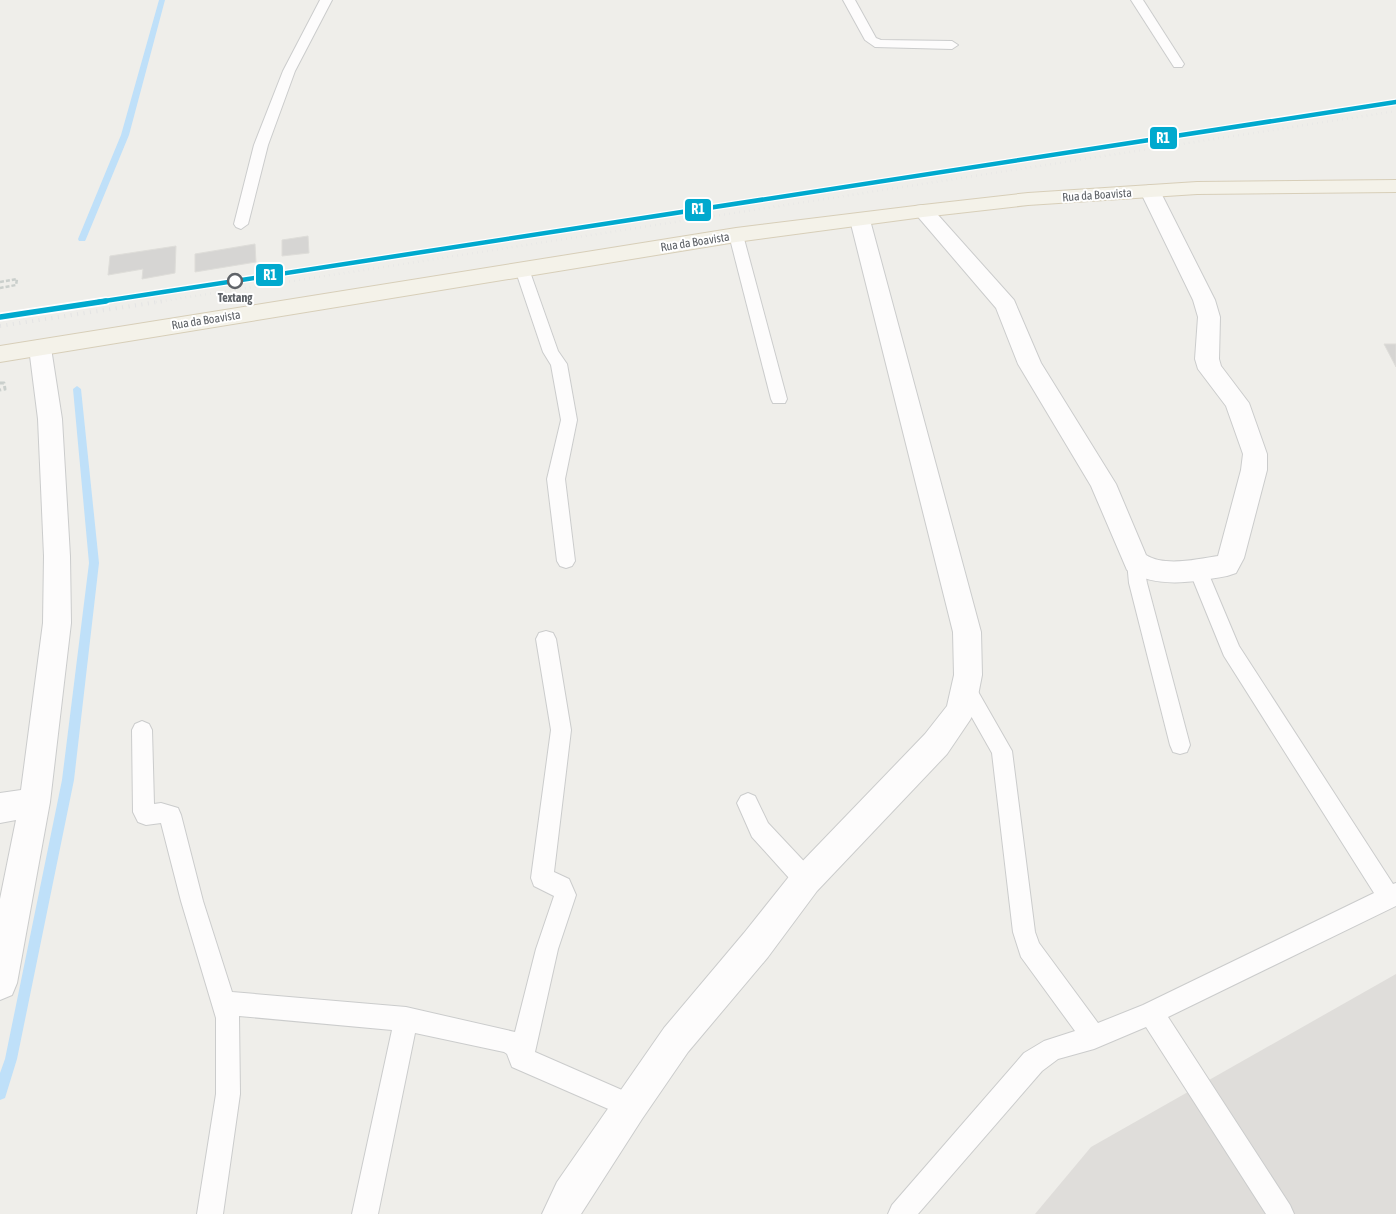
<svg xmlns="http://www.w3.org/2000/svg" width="1396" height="1214" font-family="'Asap Condensed',sans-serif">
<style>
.industrial{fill:#dfddda}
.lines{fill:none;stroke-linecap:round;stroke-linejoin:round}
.stream{fill:#bfe0f9;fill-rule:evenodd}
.building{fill:#d6d5d3;stroke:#deddd9}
.service-casing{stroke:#cbcccc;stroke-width:2}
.minor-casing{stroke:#cbcccc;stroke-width:2}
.primary-casing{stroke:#d7ceb8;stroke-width:2}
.path-far1{stroke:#cacfcc;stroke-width:2.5;stroke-dasharray:4 2;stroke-linecap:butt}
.path{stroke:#cacfcc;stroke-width:3;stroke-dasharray:4.5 2.5;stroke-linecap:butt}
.service{fill:#fdfcfc;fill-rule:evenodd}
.minor{fill:#fdfcfc;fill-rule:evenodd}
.primary{fill:#f4f2e9;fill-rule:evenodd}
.rail-far1{stroke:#e4e4e4;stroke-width:2.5;stroke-dasharray:0.5 4.5;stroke-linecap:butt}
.rail{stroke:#e4e4e4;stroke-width:4;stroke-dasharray:1 5.5;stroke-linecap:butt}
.rail-1-far1-casing{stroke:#fff;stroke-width:7}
.rail-1-casing{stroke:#fff;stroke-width:9}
.rail-1-far1{stroke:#00a9ce;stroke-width:4.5}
.rail-1{stroke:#00a9ce;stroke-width:5.5}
.stop-dot{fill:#fff;stroke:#5f6368;stroke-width:2.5}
.labels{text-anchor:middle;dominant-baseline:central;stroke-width:4;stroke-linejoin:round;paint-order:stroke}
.far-street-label{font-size:12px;fill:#5f6368;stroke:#fff}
.far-stop-label{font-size:12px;font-weight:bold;fill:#5f6368;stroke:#fff}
.line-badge{stroke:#fff;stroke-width:2}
.badge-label{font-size:14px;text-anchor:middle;font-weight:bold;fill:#fff}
</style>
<rect width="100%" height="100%" fill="#efeeea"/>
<path class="industrial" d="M 1396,974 L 1396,1214 L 1035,1214 L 1091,1147 Z"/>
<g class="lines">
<g class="stream">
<path d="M 159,0 L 165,0 L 129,135 L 86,239 L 85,241 L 79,241 L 78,239 L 121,135 Z"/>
<path d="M 77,386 L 81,389 L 99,563 L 74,780 L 17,1059 L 5,1098 L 0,1100 L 0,1073 L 5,1059 L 62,780 L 89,563 L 73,389 Z"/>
</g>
</g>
<g class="building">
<path d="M 308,236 L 309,253 L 282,256 L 282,240 Z"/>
<path d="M 255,244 L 256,262 L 195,272 L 195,254 Z"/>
<path d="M 176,246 L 175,273 L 142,279 L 143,269 L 108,275 L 110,256 Z"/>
<path d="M 1384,344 L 1396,344 L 1396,367 Z"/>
</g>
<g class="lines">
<defs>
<g id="service">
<path d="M 320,0 L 332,0 L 295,71 L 268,145 L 248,224 L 241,229 L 236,227 L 234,224 L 254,145 L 283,71 Z"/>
<path d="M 843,0 L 855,0 L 876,38 L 881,40 L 952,41 L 958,45 L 952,49 L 875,47 L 865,40 Z"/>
<path d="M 1131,0 L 1143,0 L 1184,64 L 1182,67 L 1174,67 Z"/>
<path d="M 736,230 L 743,235 L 787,399 L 785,403 L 773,403 L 771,399 L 729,235 Z"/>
<path d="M 522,264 L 529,269 L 558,351 L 567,364 L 577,420 L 565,479 L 575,561 L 572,566 L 566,568 L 560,566 L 557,561 L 547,479 L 561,420 L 551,365 L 543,352 L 515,269 Z"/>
<path d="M 1136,555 L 1142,557 L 1147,583 L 1190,745 L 1187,752 L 1180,754 L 1173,752 L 1170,745 L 1129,583 L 1127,562 L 1130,557 Z"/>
<path d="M 1198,563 L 1204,565 L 1207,570 L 1239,646 L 1393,884 L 1396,883 L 1396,906 L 1168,1017 L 1290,1205 L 1294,1214 L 1266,1214 L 1146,1027 L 1094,1049 L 1058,1059 L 1042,1071 L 918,1214 L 888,1214 L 892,1205 L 1024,1053 L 1044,1041 L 1075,1031 L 1021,957 L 1013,932 L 992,753 L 958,693 L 955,687 L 958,681 L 965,678 L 972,681 L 1012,751 L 1035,932 L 1039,943 L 1098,1023 L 1143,1005 L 1374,893 L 1224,656 L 1189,570 L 1192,565 Z"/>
<path d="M 546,631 L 553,633 L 556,639 L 571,730 L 554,872 L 569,879 L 576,895 L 558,949 L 535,1052 L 638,1097 L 641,1106 L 638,1115 L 629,1118 L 512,1067 L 507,1054 L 504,1052 L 415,1033 L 378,1214 L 352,1214 L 392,1030 L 239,1016 L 240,1094 L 223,1214 L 197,1214 L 216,1094 L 216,1018 L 181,901 L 161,823 L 146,825 L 138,822 L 133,812 L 132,730 L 135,724 L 142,721 L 149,724 L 152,730 L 154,804 L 161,803 L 178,808 L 181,815 L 203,901 L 232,992 L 406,1007 L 515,1032 L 536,949 L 554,896 L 534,886 L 531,878 L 551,730 L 536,639 L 539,633 Z"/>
<path d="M 748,793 L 755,796 L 768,823 L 814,872 L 817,880 L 814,888 L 806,891 L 798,888 L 752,837 L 737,803 L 741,796 Z"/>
</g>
<g id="minor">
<path d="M 1150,185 L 1157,187 L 1160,191 L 1215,300 L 1220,317 L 1219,359 L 1221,366 L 1249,403 L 1267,454 L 1267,470 L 1244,558 L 1236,573 L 1227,576 C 1194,582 1156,589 1127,570 L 1091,486 L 1018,364 L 996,308 L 913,211 L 916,206 L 923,205 L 930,206 L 1014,300 L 1041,363 L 1116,484 L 1146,555 C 1165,567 1198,559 1218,556 L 1241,470 L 1243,454 L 1226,406 L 1198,369 L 1195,359 L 1198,317 L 1193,300 L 1140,191 L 1143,187 Z"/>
<path d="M 860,213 L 867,215 L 870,220 L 981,632 L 982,675 L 975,711 L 970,720 L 947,754 L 817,891 L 768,957 L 688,1052 L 642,1119 L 581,1214 L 542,1214 L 557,1182 L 664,1028 L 744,933 L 795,869 L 925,734 L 947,706 L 954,675 L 953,632 L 850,220 L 853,215 Z"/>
<path d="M 40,340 L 48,342 L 51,348 L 62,419 L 70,556 L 71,623 L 50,802 L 17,983 L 12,995 L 0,1000 L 0,899 L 16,820 L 0,823 L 0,793 L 21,790 L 43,623 L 44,556 L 38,419 L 29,348 L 32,342 Z"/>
</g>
<path id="primary" d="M 1396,180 L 1396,192 L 1197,194 L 1028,205 L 923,217 L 736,242 L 0,362 L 0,346 L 736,228 L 923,205 L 1028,193 L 1197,182 Z"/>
</defs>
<use href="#service" class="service-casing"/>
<use href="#minor" class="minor-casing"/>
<use href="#primary" class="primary-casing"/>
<path class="path-far1" d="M 0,282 L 17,279 L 16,285 L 0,288"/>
<path class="path" d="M 0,383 L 4,383 L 5,389 L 0,390"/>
<use href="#service" class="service"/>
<use href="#minor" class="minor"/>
<use href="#primary" class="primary"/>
<path class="rail-far1" d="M 156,302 L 1396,111"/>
<path class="rail" d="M 0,326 L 164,301"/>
<defs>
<path id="rail-1-far1" d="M 98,302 L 1396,102"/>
<path id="rail-1" d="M 0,317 L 106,301"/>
</defs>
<use href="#rail-1-far1" class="rail-1-far1-casing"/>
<use href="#rail-1" class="rail-1-casing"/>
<use href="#rail-1-far1" class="rail-1-far1"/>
<use href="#rail-1" class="rail-1"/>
</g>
<circle class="stop-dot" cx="235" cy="281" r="7"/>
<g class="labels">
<g class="far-street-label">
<text transform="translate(1097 195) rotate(-4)">Rua da Boavista</text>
<text transform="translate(695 242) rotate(-9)">Rua da Boavista</text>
<text transform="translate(206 320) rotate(-9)">Rua da Boavista</text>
</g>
<g class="far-stop-label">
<text x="235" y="298">Textang</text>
</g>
</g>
<g class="line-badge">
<rect x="1149" y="126" width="29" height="24" rx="5" fill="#00a9ce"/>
<rect x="684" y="198" width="28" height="24" rx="5" fill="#00a9ce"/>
<rect x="255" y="263" width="29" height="24" rx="5" fill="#00a9ce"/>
</g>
<g class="badge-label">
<text x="1163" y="143">R1</text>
<text x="698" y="214">R1</text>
<text x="270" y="280">R1</text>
</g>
</svg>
